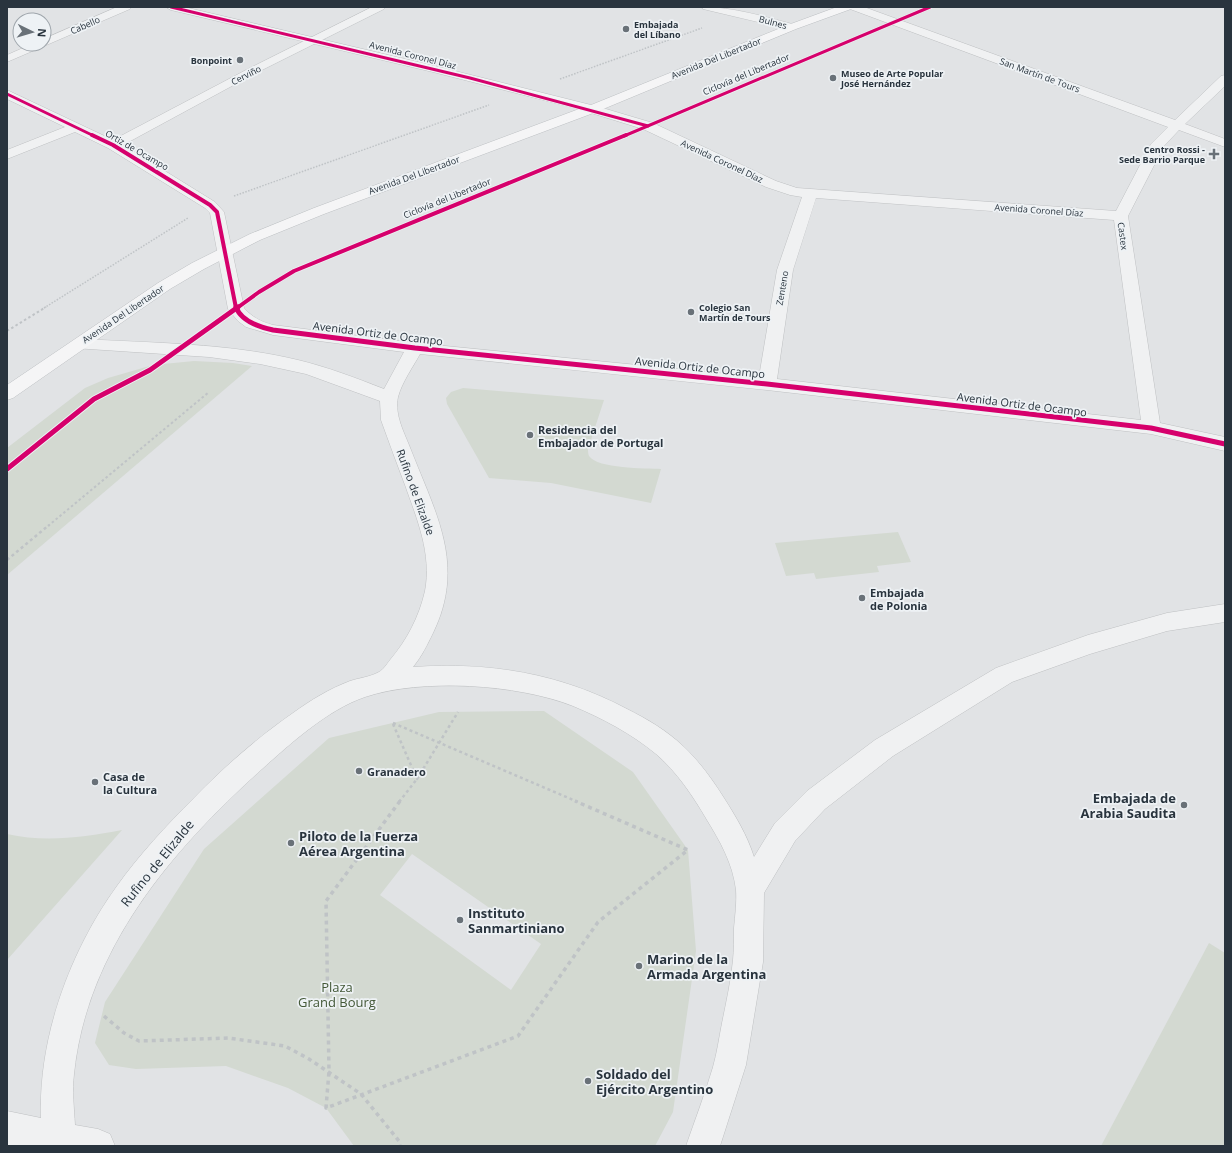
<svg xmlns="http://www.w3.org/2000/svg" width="1232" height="1153" font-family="'Open Sans',sans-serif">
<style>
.green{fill:#d3d9d1;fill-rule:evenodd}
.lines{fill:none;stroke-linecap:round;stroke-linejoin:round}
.minor-casing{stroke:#bfc1c3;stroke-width:1}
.major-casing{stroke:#bdc0c3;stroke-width:1}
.path-far3{stroke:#bfc3c6;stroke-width:1.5;stroke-dasharray:1.5 1.5;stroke-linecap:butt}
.path-far2{stroke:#bfc3c6;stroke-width:2;stroke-dasharray:2.5 2.5;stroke-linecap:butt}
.path-far1{stroke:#bfc3c6;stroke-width:2.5;stroke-dasharray:3 3;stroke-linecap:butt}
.path{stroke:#bfc3c6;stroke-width:3.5;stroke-dasharray:4 4;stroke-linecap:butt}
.minor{fill:#f0f1f2;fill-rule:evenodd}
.major{fill:#f5f5f6;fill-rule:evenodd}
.cycleway-far2-casing{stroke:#eef2f5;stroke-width:4.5}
.cycleway-far1-casing{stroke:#eef2f5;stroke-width:5.5}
.cycleway-casing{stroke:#eef2f5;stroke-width:7}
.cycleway-far2{stroke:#d6006c;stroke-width:3}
.cycleway-far1{stroke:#d6006c;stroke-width:4}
.cycleway{stroke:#d6006c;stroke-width:5}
.poi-dot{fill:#697178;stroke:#eef2f5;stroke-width:1.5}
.labels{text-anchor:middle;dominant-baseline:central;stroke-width:3.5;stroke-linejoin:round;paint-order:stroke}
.far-street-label{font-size:9px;fill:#29343e;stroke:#eef2f5}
.far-poi-label{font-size:9px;font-weight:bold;fill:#29343e;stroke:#eef2f5;text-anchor:start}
.street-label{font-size:11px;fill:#29343e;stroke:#eef2f5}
.poi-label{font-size:11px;font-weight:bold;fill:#29343e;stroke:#eef2f5;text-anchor:start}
.near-poi-label{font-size:13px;font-weight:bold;fill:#29343e;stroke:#eef2f5;text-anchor:start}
.near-street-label{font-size:13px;fill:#29343e;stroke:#eef2f5}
.near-park-label{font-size:13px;fill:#435837;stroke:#eef2f5}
</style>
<rect width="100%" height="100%" fill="#e1e3e5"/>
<g class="green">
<path d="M 194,361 L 233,363 L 252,366 L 7,575 L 7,448 L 85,388 L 108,378 L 153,365 Z"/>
<path d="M 463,388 L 604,400 L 588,449 C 588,451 588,454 589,456 C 598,469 645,468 661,469 L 651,503 L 551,483 L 489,478 L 447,404 L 446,398 L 451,392 Z"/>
<path d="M 898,532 L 911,562 L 877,566 L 879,572 L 816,579 L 814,573 L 786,576 L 775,543 Z"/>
<path d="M 544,711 L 633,772 L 688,850 L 696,951 L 673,1112 L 655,1146 L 354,1146 L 326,1108 L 288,1088 L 226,1066 L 136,1069 L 109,1065 L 95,1043 L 105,1002 L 204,849 L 329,738 L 439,712 ZM 412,854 L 541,944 L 511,990 L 380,895 Z"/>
<path d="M 122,830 L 7,960 L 7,834 C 46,843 84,837 122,830 Z"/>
<path d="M 1209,943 L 1225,953 L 1225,1146 L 1101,1146 Z"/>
</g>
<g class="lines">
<defs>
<g id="minor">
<path d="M 117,7 L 131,7 L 130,9 L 7,62 L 7,55 L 32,44 L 44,44 L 44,39 Z"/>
<path d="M 372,7 L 385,7 L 384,9 L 254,74 L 123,145 L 215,202 L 224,212 L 244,308 C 252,317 261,322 273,325 L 415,343 L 759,377 L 777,270 L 802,197 L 790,195 L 766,187 L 643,129 L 588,112 L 586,109 L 588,106 L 596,106 L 653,123 L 776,181 L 797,188 L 1116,211 L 1151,144 L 1168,127 L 850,9 L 849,7 L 864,7 L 1175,120 L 1221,76 L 1225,75 L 1225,86 L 1185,124 L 1225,139 L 1225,147 L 1179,130 L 1164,146 L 1128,216 L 1160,423 L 1225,437 L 1225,451 L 1151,434 L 767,390 L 420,354 C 413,367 402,382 398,397 C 394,415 405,434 411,450 C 436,514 466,565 433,633 C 427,645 422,656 413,667 C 490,662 559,673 627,709 C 647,719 666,730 683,746 C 699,761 712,779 724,798 C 736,817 747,835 754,857 L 775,823 L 807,791 L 875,740 L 996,668 L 1088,635 L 1167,613 L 1225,604 L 1225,622 L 1167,631 L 1090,654 L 1012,682 L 893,756 L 825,809 L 795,841 L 764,893 L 763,962 L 746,1065 L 720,1146 L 686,1146 C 695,1120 705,1094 713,1067 C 717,1053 719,1038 722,1023 C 726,1003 731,981 733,960 C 734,950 734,939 734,928 C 735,916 737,902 736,890 C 733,864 720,841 707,820 C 693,796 677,772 656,754 C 632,734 602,718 573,706 C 517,684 422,678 365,697 C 327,710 290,744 261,770 C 171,851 87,949 74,1074 C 72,1090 74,1108 75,1125 L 98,1129 L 110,1134 L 115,1146 L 14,1146 L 7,1145 L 7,1111 L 41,1118 C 38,1038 70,951 117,886 C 139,855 167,825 194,798 C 224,767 257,738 293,713 C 311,700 329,689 350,681 C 359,678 370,677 379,672 C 383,670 387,664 390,660 C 407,640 419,617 425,591 C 432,554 417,519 405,485 C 397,464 389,442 381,420 L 380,401 L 306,374 L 260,364 L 209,357 L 74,348 L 71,344 L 74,340 L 80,339 C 153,343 227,343 298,360 C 327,367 356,378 384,389 L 404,352 L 273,335 L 246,327 L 238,321 L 228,309 L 210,213 L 205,208 L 108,148 L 75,132 L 7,159 L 7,150 L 65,127 L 7,99 L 7,90 L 113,140 L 246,70 ZM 816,198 L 1114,220 L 1141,420 L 777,379 L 793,270 Z"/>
<path d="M 702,7 C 734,7 765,17 796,25 L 797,27 L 792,30 L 703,9 Z"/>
</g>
<path id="major" d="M 166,7 L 184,7 L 435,66 L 591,105 L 788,25 L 837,7 L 852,7 L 851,9 L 796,29 L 596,112 L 324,214 L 260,240 L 204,269 L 170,289 L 13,398 L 7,400 L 7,385 L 158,283 L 192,263 L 250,234 L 314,208 L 579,109 L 433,72 L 171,10 Z"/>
</defs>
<use href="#minor" class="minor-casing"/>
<use href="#major" class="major-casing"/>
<g class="path-far3">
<path d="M 560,79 L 702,28"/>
<path d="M 234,196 L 489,105"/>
<path d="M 44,308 L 188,218"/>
</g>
<g class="path-far2">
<path d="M 7,331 L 46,307"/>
<path d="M 48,526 L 209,392"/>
</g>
<g class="path-far1">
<path d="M 7,560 L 49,525"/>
<path d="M 393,723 L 578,802"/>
<path d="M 393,724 L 417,779 L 458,712"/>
<path d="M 399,802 L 417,779"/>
</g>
<g class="path">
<path d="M 400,801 L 326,901 L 329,1071 L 326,1108 L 518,1036 L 598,922 L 688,850 L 575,801"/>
<path d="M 104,1016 L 124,1033 L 139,1041 L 228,1038 L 285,1046 L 309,1059 L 361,1094 L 399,1141 L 400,1146"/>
</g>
<use href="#minor" class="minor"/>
<use href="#major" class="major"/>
<defs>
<g id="cycleway-far2">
<path d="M 171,7 L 470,78 L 648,126"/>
<path d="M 7,94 L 94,136"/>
<path d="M 624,136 L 930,7"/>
</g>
<g id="cycleway-far1">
<path d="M 92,135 L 113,145 L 210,205 L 217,212 L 236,308"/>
<path d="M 237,308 L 259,292 L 294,271 L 626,135"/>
</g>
<g id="cycleway">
<path d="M 236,307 C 241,321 259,327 273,330 L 415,348 L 767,384 L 1151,428 L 1225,444"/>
<path d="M 7,469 L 94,399 L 150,370 L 238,307"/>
</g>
</defs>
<use href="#cycleway-far2" class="cycleway-far2-casing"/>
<use href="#cycleway-far1" class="cycleway-far1-casing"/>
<use href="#cycleway" class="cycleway-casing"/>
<use href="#cycleway-far2" class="cycleway-far2"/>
<use href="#cycleway-far1" class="cycleway-far1"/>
<use href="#cycleway" class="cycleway"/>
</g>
<g class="poi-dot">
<circle cx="626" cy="29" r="4"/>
<circle cx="240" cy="60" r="4"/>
<circle cx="833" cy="78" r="4"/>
<path d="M1212 148h4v4h4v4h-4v4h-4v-4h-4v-4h4z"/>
<circle cx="691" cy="312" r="4"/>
<circle cx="530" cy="435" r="4"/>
<circle cx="862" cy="598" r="4"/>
<circle cx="359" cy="771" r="4"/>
<circle cx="95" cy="782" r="4"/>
<circle cx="1184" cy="805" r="4"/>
<circle cx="291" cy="843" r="4"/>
<circle cx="460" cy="920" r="4"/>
<circle cx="639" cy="966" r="4"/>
<circle cx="588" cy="1081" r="4"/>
</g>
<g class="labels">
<g class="far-street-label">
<text transform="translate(773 22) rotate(15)">Bulnes</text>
<text transform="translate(85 25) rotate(-24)">Cabello</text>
<text transform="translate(413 55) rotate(14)">Avenida Coronel Díaz</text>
<text transform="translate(716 58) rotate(-22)">Avenida Del Libertador</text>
<text transform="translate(746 74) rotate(-23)">Ciclovía del Libertador</text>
<text transform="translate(246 75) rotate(-27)">Cerviño</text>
<text transform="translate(1040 75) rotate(20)">San Martín de Tours</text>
<text transform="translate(137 150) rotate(30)">Ortiz de Ocampo</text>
<text transform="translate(722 161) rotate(25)">Avenida Coronel Díaz</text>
<text transform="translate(414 175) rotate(-20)">Avenida Del Libertador</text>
<text transform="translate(447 198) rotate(-22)">Ciclovía del Libertador</text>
<text transform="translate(1039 210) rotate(4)">Avenida Coronel Díaz</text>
<text transform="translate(1123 236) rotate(82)">Castex</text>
<text transform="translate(782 288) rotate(-80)">Zenteno</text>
<text transform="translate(123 314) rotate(-34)">Avenida Del Libertador</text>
</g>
<g class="far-poi-label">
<text x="634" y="24">Embajada<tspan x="634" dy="10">del Líbano</tspan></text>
<text x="232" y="60" text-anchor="end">Bonpoint</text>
<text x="841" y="73">Museo de Arte Popular<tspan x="841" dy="10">José Hernández</tspan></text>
<text x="1205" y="149" text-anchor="end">Centro Rossi -<tspan x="1205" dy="10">Sede Barrio Parque</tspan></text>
<text x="699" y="307">Colegio San<tspan x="699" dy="10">Martín de Tours</tspan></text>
</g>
<g class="street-label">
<text transform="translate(378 333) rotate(7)">Avenida Ortiz de Ocampo</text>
<text transform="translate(700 367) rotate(6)">Avenida Ortiz de Ocampo</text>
<text transform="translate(1022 404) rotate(7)">Avenida Ortiz de Ocampo</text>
<text transform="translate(416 492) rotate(70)">Rufino de Elizalde</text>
</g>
<g class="poi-label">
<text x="538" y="429">Residencia del<tspan x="538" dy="13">Embajador de Portugal</tspan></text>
<text x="870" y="592">Embajada<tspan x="870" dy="13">de Polonia</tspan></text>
<text x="367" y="771">Granadero</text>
<text x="103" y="776">Casa de<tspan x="103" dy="13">la Cultura</tspan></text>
</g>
<g class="near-poi-label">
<text x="1176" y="798" text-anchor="end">Embajada de<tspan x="1176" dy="15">Arabia Saudita</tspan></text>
<text x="299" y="836">Piloto de la Fuerza<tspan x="299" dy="15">Aérea Argentina</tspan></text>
<text x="468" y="913">Instituto<tspan x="468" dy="15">Sanmartiniano</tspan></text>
<text x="647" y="959">Marino de la<tspan x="647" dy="15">Armada Argentina</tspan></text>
<text x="596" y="1074">Soldado del<tspan x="596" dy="15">Ejército Argentino</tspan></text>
</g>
<g class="near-street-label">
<text transform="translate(157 863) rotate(-51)">Rufino de Elizalde</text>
</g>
<g class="near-park-label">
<text x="337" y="987">Plaza<tspan x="337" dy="15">Grand Bourg</tspan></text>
</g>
</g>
<rect width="1232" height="1153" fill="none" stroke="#29343e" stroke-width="16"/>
<g transform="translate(32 32) rotate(95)"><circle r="19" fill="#eef2f5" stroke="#9fa6ac"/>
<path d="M0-3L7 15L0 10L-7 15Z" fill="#697178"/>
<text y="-6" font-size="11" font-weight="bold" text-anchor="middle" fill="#29343e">N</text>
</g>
</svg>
